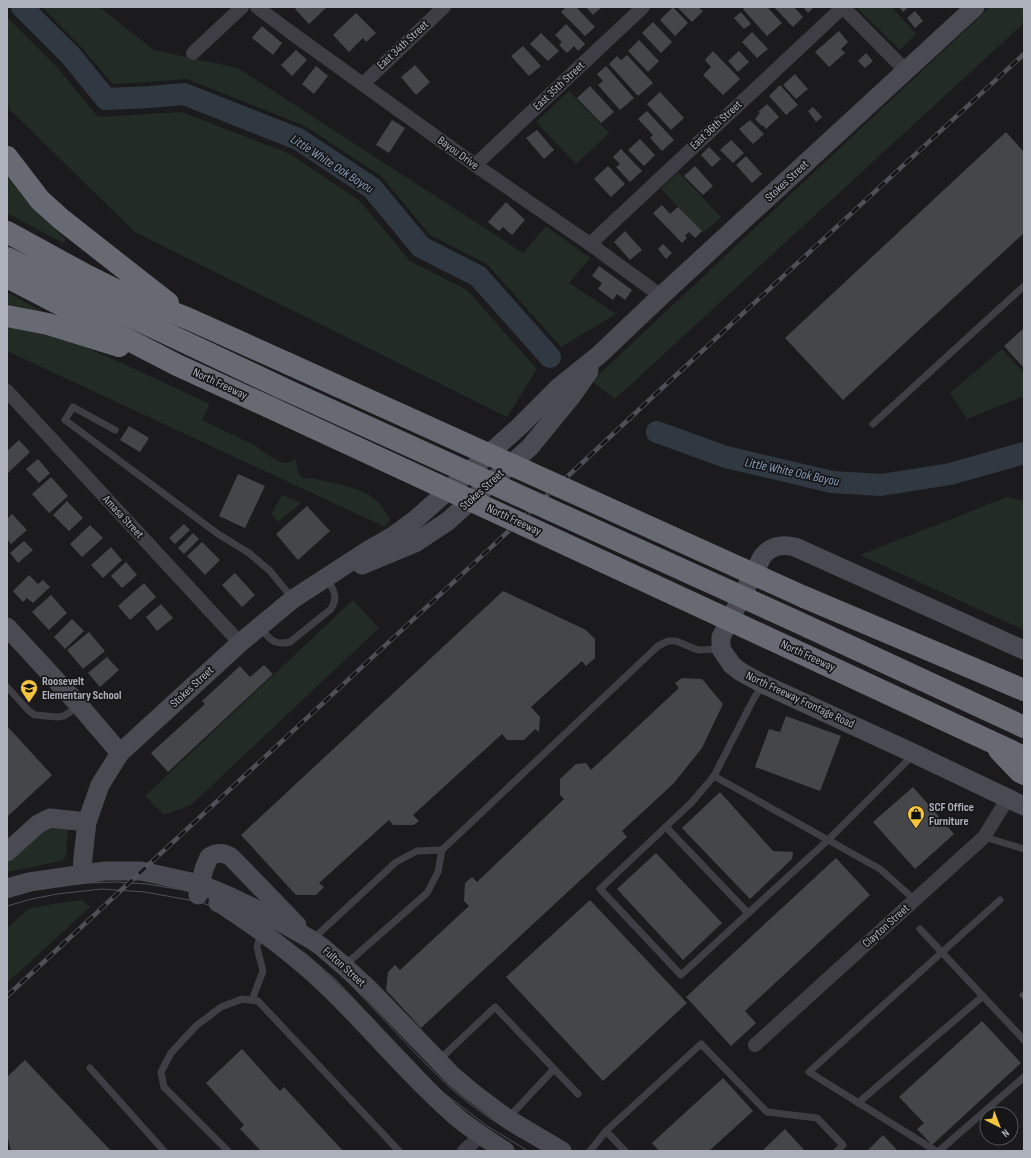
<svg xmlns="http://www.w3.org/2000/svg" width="1031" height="1158" font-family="'Sofia Sans Condensed',sans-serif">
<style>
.green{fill:#222b24}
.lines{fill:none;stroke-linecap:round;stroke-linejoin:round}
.river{stroke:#303942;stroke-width:22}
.building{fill:#45464a}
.lane{stroke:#3e3e44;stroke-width:7}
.street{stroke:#3e3e44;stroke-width:14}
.secondary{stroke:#4a4b52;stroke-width:19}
.highway{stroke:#686a73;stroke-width:22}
.tram{stroke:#4f5057;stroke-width:1}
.rail-casing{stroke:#4f5057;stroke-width:4.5}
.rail{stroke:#161618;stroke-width:3;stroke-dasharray:9;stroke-linecap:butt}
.highway-bridge{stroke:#686a73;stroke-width:22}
.labels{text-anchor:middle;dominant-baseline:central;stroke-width:3.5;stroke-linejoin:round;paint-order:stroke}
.street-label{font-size:12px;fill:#adb1bc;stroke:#161618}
.poi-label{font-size:12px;font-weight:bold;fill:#adb1bc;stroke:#161618;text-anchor:start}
.water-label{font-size:13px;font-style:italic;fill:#859cb7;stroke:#161618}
</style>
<rect width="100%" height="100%" fill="#1b1b1d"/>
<g class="green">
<path d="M 42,7 L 99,7 L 154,50 L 238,68 L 523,253 L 546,226 L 590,258 L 569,283 L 616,314 L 561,347 L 487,264 L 430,235 L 382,177 L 305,126 L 187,79 L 149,82 L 113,84 L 81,47 Z"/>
<path d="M 858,7 L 892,7 L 916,34 L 900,50 L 860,11 Z"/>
<path d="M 990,7 L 1024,7 L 1024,23 L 615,399 L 592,381 Z"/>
<path d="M 7,17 L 58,68 L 98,117 L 150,114 L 182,112 L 290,154 L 360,201 L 410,261 L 467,290 L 537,369 L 507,417 L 135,232 L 10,110 L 7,101 Z"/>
<path d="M 569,91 L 609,133 L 576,164 L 536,122 Z"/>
<path d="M 678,172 L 721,217 L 703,233 L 661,189 Z"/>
<path d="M 7,176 L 31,206 L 65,239 L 65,242 L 63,243 L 7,213 Z"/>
<path d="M 7,292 L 43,312 L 43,313 L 7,304 Z"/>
<path d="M 7,325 C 33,332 59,338 84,347 C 126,364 168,385 210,404 L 202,420 L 256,446 C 260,450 278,462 284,463 C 288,463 292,461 296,459 C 298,471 296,480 312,478 C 330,483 358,486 373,498 C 381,503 385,512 390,520 L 385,527 L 7,351 Z"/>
<path d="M 1002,349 L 1024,373 L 1024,396 L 967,419 L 950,393 Z"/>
<path d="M 282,495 L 301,503 L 278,522 L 271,514 Z"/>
<path d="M 1007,497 L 1024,501 L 1024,630 L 860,555 Z"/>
<path d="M 353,600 L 379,628 L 191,805 L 164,815 L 145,796 Z"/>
<path d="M 48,826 L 68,828 L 66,855 L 65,858 L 61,861 L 7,872 L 7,860 Z"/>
<path d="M 81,900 L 90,907 L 7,983 L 7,929 L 28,909 L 53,904 Z"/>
</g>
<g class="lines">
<g class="river">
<path d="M 22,7 L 71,56 L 106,99 L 150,97 L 184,94 L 298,139 L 372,188 L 421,247 L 478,276 L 550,357"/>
<path d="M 657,432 L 726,457 L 832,482 L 881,485 L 950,474 L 1024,453"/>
</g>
</g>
<g class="building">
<path d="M 297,7 L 325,7 L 326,8 L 309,24 L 295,9 Z"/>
<path d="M 566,7 L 576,7 L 595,27 L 585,36 L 561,12 Z"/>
<path d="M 586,7 L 602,7 L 593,15 Z"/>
<path d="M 673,7 L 688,23 L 675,36 L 660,20 Z"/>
<path d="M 677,7 L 698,7 L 703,11 L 692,22 Z"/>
<path d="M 745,7 L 767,7 L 782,23 L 767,36 L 743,9 Z"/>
<path d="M 774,7 L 794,7 L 803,17 L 793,27 Z"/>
<path d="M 803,7 L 814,7 L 808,13 Z"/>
<path d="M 899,7 L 909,7 L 903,12 Z"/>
<path d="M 915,11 L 923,21 L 915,28 L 907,18 Z"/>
<path d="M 741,12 L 751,24 L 744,29 L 734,18 Z"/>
<path d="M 356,13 L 376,33 L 366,42 L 363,38 L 349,52 L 333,35 Z"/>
<path d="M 653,22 L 672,42 L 661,53 L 642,33 Z"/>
<path d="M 566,24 L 585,44 L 578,51 L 574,46 L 567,53 L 559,45 L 562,42 L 555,35 Z"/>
<path d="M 262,26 L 282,43 L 273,55 L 252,38 Z"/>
<path d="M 839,31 L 848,42 L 841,49 L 845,53 L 829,67 L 815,52 Z"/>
<path d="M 752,32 L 768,49 L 757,58 L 742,42 Z"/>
<path d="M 541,33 L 559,51 L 548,61 L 530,44 Z"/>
<path d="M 639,40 L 659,61 L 648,72 L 628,51 Z"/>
<path d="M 523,46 L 541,66 L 529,76 L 511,56 Z"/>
<path d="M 296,50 L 307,60 L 292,76 L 281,65 Z"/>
<path d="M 713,51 L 740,79 L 723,95 L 703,75 L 711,67 L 705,60 Z"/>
<path d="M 739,51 L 749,62 L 738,72 L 728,61 Z"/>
<path d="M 866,53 L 873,61 L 865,68 L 858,61 Z"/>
<path d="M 627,55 L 653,83 L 638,96 L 609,64 L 617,56 L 621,60 Z"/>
<path d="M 415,65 L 430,82 L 416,95 L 401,77 Z"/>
<path d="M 316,66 L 328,76 L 314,94 L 302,84 Z"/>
<path d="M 606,66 L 634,98 L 620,110 L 598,85 L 603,81 L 597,74 Z"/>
<path d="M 795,74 L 808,89 L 796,99 L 783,85 Z"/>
<path d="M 780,85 L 798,105 L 786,115 L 769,96 Z"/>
<path d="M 590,86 L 614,112 L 601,123 L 577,98 Z"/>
<path d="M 660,92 L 684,118 L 671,130 L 647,104 Z"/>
<path d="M 767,104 L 779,117 L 766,129 L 763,125 L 762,126 L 755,119 L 760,113 L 758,112 Z"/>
<path d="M 813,107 L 822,117 L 816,122 L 808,111 Z"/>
<path d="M 647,111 L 674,140 L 662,151 L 650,138 L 653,135 L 638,119 Z"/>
<path d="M 392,120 L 405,128 L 389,153 L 376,145 Z"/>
<path d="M 750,120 L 764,134 L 753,144 L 739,129 Z"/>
<path d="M 537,130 L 554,150 L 544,159 L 526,138 Z"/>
<path d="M 1006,132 L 1024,152 L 1024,233 L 843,400 L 785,338 Z"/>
<path d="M 640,139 L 655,155 L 644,166 L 628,150 Z"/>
<path d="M 731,140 L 744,153 L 733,163 L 720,150 Z"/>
<path d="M 709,147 L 721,159 L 712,167 L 701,155 Z"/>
<path d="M 621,149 L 642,171 L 630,182 L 616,167 L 620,164 L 613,157 Z"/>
<path d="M 746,156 L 762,174 L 752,183 L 736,165 Z"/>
<path d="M 608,166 L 625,184 L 611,197 L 594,179 Z"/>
<path d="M 695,166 L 713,186 L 703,195 L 684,176 Z"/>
<path d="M 506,202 L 525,220 L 512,235 L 503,227 L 499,231 L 488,222 Z"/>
<path d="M 662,205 L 670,214 L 678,207 L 702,231 L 695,238 L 689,232 L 685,236 L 687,238 L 682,243 L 653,213 Z"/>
<path d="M 625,231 L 642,250 L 630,260 L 614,242 Z"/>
<path d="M 663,244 L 672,253 L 666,259 L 658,249 Z"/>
<path d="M 599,266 L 632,290 L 625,300 L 617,294 L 613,300 L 598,289 L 602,283 L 592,276 Z"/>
<path d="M 1024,328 L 1024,368 L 1004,346 Z"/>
<path d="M 129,426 L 149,438 L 140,452 L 120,440 Z"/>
<path d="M 19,440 L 30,452 L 7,474 L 7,451 Z"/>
<path d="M 38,459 L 50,473 L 39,483 L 26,469 Z"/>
<path d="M 238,474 L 265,486 L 245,528 L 219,516 Z"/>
<path d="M 51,477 L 68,496 L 49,513 L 32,494 Z"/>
<path d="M 67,501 L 83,518 L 69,531 L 53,515 Z"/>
<path d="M 307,506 L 330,531 L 298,560 L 276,534 Z"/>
<path d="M 12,514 L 27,530 L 11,544 L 7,539 L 7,519 Z"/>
<path d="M 184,524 L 190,530 L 175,544 L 169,538 Z"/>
<path d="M 90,525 L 103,538 L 82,557 L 70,544 Z"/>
<path d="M 193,533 L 199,539 L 184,554 L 178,548 Z"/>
<path d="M 24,541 L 33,550 L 18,563 L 10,553 Z"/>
<path d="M 202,542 L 220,560 L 205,575 L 187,556 Z"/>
<path d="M 111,547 L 122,560 L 103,578 L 91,565 Z"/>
<path d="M 126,562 L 137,575 L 122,588 L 111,576 Z"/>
<path d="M 235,573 L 255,595 L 242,607 L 222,585 Z"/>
<path d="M 29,575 L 38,584 L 43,580 L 50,587 L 33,603 L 27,598 L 23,602 L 13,591 Z"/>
<path d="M 144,583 L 156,597 L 130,620 L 118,606 Z"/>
<path d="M 503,591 L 586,630 L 595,639 L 595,658 L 586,666 L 582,661 L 531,707 L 540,717 L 539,732 L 535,729 L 524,740 L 507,740 L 502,734 L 413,815 L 419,821 L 414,825 L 393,825 L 389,820 L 319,883 L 324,887 L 316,895 L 296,895 L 241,835 Z"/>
<path d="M 51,595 L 67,613 L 49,630 L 32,612 Z"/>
<path d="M 161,604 L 173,618 L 157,631 L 146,617 Z"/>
<path d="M 72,619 L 84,631 L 65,649 L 54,637 Z"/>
<path d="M 89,632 L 105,651 L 83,669 L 67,650 Z"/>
<path d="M 107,657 L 119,670 L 100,687 L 88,673 Z"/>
<path d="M 264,665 L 273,674 L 168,772 L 151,753 L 205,704 L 202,701 L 240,666 L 250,677 Z"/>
<path d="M 682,678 L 702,679 L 723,704 L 702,748 L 674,783 L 622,831 L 627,837 L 421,1028 L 386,990 L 388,972 L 395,965 L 400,970 L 469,906 L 464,901 L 465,883 L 472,877 L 477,882 L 564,799 L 560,795 L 560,779 L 576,764 L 586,763 L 591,770 L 679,688 L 675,683 Z"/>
<path d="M 786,716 L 841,736 L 820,791 L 755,767 L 769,729 L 780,732 Z"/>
<path d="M 7,726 L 52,775 L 7,817 Z"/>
<path d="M 913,787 L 954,834 L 915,869 L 873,822 Z"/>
<path d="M 720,792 L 773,851 L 793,852 L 792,859 L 750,899 L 682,828 Z"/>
<path d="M 656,853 L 722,923 L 683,960 L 617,889 Z"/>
<path d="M 836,858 L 870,895 L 745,1011 L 756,1023 L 731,1046 L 686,997 Z"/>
<path d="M 590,900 L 687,1003 L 603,1081 L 506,977 Z"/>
<path d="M 1024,990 L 1024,1001 L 1019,995 Z"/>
<path d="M 982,1021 L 1021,1063 L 932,1145 L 917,1129 L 924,1123 L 899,1097 Z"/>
<path d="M 242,1049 L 280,1091 L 284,1087 L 343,1151 L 261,1151 L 240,1129 L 244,1125 L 206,1083 Z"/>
<path d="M 25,1060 L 111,1151 L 11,1151 L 7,1135 L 7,1077 Z"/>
<path d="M 723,1078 L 753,1111 L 709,1151 L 659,1151 L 652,1143 Z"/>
<path d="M 785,1129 L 805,1151 L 762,1151 Z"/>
<path d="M 883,1135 L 898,1151 L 867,1151 Z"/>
</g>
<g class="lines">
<g class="lane">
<path d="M 873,424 L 1024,286"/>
<path d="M 115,430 L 73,407 L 65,420 L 218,534 L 249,553 L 270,571 L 293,599"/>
<path d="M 260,628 C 270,639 274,646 290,642 L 331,609 C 339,596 333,590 327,578"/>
<path d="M 762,685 L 753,700 L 714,776 L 692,802 L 600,889 L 681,975 L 828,840 L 913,755"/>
<path d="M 7,687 L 29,711 L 35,715 L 57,717 L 64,716 L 79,706"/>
<path d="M 714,776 L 880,869 L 915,900"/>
<path d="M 666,827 L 748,913"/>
<path d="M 984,837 L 1024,849"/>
<path d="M 920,929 L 1024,1040"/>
<path d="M 313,939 L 396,862 L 417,851 L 442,850"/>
<path d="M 345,965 L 427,893 L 438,872 L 442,850 L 658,646 L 668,641 L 676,641 L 698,650 L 720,649"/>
<path d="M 252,1000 L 263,971 L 257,947 L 261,933"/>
<path d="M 438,1061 L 495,1007 L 578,1094"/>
<path d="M 90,1068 L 164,1151"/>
<path d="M 858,1103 L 983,996"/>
<path d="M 508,1118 L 554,1069"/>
<path d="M 606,1131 L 625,1151"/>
<path d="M 228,1151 L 164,1087 L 161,1072 L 171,1053 L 196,1026 L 221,1007 L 242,999 L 258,1001 L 399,1151"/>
<path d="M 590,1151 L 606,1131 L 701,1044 L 767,1112 L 817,1118 L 843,1145 L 837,1151"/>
<path d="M 936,1151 L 809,1072 L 1000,900"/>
<path d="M 939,1151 L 1024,1077"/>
</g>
<g class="street">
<path d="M 257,7 L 286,29 L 475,165 L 590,244 L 661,296"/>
<path d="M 843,7 L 906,71"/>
<path d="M 193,53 L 242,7"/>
<path d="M 363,84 L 444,7"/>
<path d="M 475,165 L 643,7"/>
<path d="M 590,244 L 843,7"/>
<path d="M 7,391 L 240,643"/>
<path d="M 755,1045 L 984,837 L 1008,798"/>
<path d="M 464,1151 L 481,1135"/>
</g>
<g class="secondary">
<path d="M 362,565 L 415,543 L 448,521 L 530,447 L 571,397 L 589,371"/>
<path d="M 7,627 L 79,705 L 120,753"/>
<path d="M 1024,650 L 795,547 C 782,544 771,545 762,557 L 721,637 L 721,649 L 732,665 L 741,672 L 763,684 L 915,754 L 1024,806"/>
<path d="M 7,852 L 38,824 L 50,818 L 87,822"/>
<path d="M 82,874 L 83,857 L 87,822 L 100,785 L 120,753 L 240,643 L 293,599 L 367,551 L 393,536 L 415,520 L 520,426 L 559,387 L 599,355 L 661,296 L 975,7"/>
<path d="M 7,888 L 29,882 L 105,871 L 141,871 L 200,884 L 229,896 L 264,913 L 312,940 L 322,947 L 344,966 L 371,991 L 453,1076 L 472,1092 L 508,1119 L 562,1151"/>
<path d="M 198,895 L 204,869 L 209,857 C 217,852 223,852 231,857 L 297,925"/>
<path d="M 218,903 L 221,904 C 258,928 293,954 325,984 C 368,1025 406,1072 451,1112 C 467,1127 487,1139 505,1151"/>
</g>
<g class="highway">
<path d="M 7,157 L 40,200 L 61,219 L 168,303"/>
<path d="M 7,232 L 82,273 L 114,289 L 189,319 L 289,364"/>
<path d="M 7,258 L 63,285 L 136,319 L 282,388"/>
<path d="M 7,277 L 177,365 L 269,407"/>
<path d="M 7,316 L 48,324 L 119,346"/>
<path d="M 804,597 L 1024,690"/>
<path d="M 791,619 L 1024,727"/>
<path d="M 822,663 L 1024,757"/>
<path d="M 999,750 L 1020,772 L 1024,774"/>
</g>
<g class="tram">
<path d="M 7,898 L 34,890 L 56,886 L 89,883 L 117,882 L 147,884 L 183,890 L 238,907 L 258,916 L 309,947 L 341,974 L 417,1055 L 447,1085 L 470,1104 L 491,1119 L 516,1135 L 544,1151"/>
<path d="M 7,906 L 32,899 L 57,894 L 102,889 L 145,892 L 200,902 L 245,919 L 266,929 L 306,954 L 336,980 L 441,1091 L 487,1126 L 528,1151"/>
</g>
<defs>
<path id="rail" d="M 7,996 L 582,463 L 660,390 L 1024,54"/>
</defs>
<use href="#rail" class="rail-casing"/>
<use href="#rail" class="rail"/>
<g class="highway-bridge">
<path d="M 289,364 L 804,597"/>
<path d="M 282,388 L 791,619"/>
<path d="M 269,407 L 822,663"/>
</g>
</g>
<defs>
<symbol id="school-pin" viewBox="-11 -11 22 30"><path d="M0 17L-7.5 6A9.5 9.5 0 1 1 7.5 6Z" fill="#f3c43c" stroke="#161618"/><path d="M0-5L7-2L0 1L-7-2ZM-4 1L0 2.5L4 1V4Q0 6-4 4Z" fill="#111"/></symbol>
<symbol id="shop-pin" viewBox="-11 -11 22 30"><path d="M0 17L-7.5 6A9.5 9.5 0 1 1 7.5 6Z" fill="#f3c43c" stroke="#161618"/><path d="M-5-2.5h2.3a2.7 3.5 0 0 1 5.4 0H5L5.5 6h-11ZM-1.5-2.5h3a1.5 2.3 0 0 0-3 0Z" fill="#111"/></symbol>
</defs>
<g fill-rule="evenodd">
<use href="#school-pin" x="19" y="678" width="20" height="27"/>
<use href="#shop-pin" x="906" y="804" width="20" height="27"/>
</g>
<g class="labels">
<g class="street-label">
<text transform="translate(403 45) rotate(-43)">East 34th Street</text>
<text transform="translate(559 86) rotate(-43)">East 35th Street</text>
<text transform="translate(716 125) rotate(-43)">East 36th Street</text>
<text transform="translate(458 153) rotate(36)">Bayou Drive</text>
<text transform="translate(787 181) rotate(-43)">Stokes Street</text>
<text transform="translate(220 384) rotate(25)">North Freeway</text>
<text transform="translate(482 490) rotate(-42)">Stokes Street</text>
<text transform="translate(123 517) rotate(47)">Amasa Street</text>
<text transform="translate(514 520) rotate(25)">North Freeway</text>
<text transform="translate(808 656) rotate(25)">North Freeway</text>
<text transform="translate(192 687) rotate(-43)">Stokes Street</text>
<text transform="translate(800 700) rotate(25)">North Freeway Frontage Road</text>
<text transform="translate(886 926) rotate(-42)">Clayton Street</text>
<text transform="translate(344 967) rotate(42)">Fulton Street</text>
</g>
<g class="poi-label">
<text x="42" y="681">Roosevelt<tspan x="42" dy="14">Elementary School</tspan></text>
<text x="929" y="807">SCF Office<tspan x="929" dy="14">Furniture</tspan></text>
</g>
<g class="water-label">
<text transform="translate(332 164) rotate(33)">Little White Oak Bayou</text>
<text transform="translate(792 472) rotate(12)">Little White Oak Bayou</text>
</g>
</g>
<rect width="1031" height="1158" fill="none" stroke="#adb1bc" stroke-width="16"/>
<g transform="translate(999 1126) rotate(138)"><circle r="19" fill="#161618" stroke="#52545a"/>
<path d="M0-3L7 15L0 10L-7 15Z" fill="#f3c43c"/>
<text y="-6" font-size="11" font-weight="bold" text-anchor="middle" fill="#adb1bc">N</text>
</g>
</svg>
